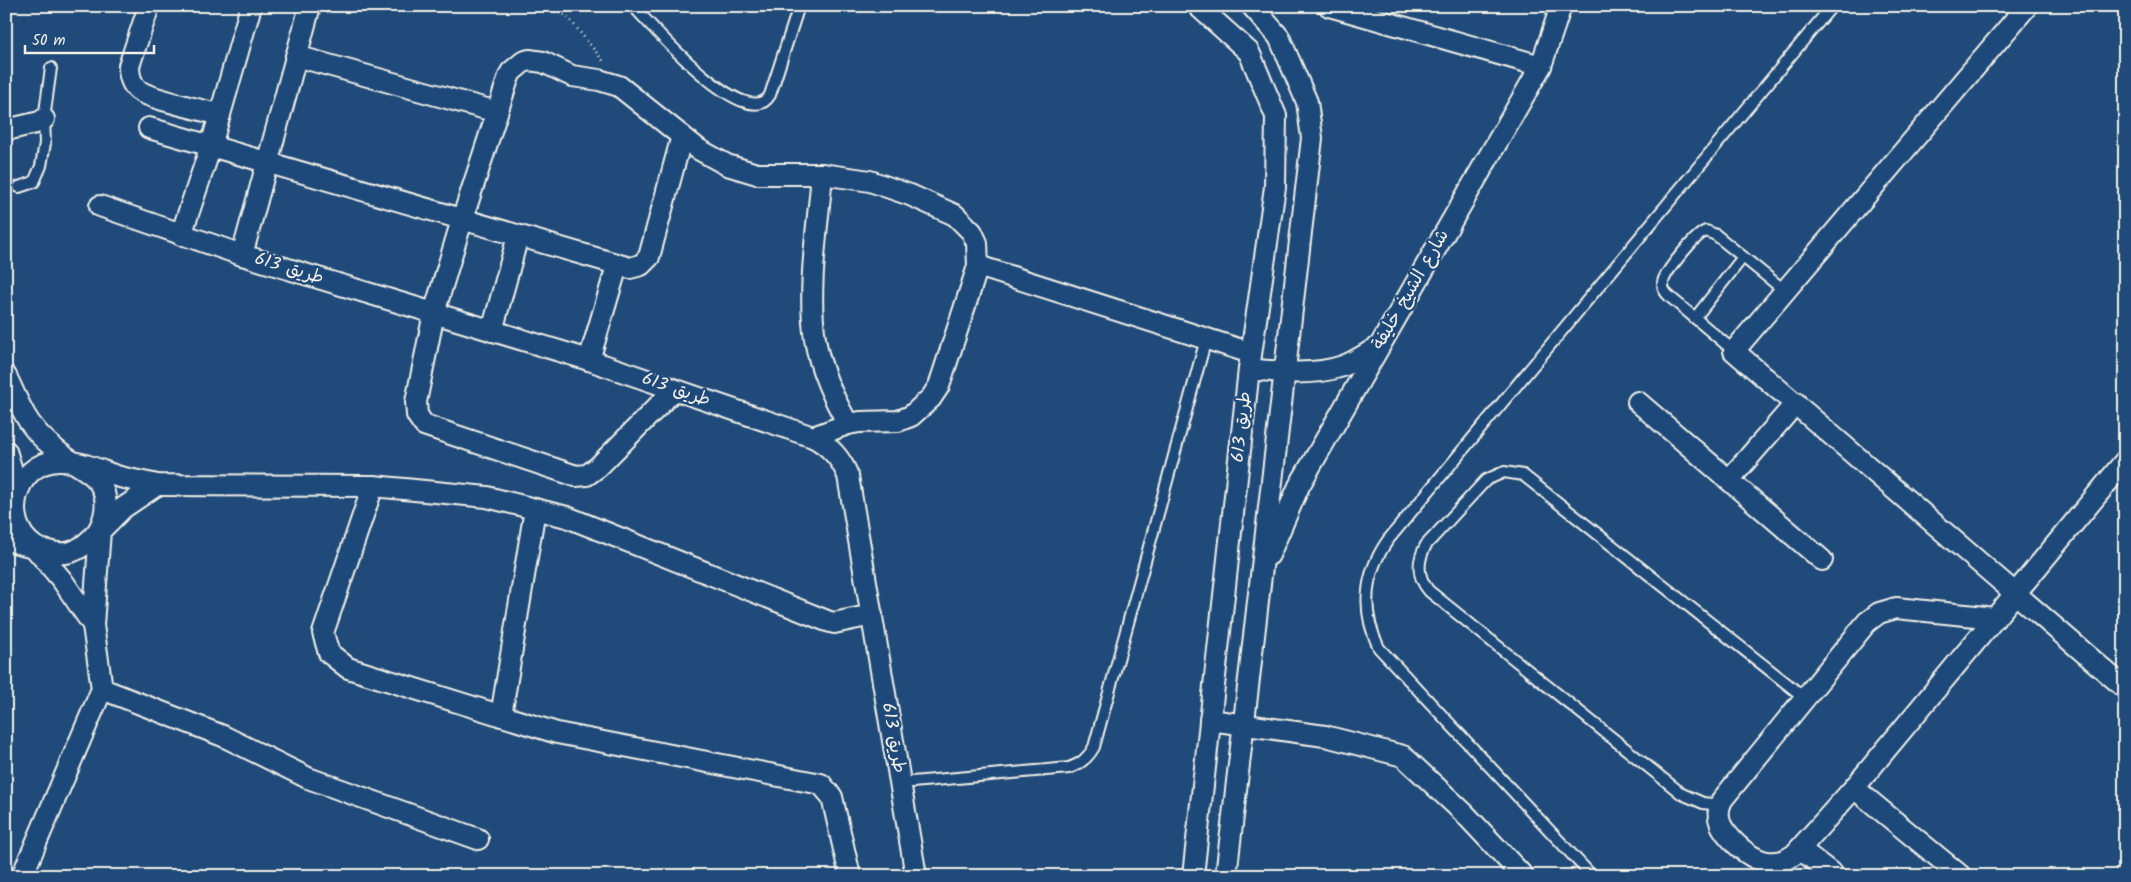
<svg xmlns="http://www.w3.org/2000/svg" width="2131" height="882" font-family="Kalam,'Playpen Sans Arabic',sans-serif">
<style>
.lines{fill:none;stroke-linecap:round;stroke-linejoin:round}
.service-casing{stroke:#f4f1e8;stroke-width:14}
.minor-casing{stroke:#f4f1e8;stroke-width:24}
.path{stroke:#f4f1e8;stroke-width:3;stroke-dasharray:1 4;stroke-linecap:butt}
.service{stroke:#1f4a7a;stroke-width:10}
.minor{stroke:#1f4a7a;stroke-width:20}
.labels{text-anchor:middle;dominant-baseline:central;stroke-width:4.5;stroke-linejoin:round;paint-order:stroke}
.street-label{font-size:18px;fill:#f4f1e8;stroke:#1f4a7a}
</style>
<rect width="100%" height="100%" fill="#1f4a7a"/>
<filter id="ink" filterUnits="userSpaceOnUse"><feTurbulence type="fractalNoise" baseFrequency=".02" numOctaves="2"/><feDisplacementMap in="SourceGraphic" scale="10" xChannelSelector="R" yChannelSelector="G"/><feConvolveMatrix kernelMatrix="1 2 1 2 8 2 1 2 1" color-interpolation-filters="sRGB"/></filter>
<g filter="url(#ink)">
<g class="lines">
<defs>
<g id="service">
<path d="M 633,6 C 650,24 747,135 770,95 L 799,6"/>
<path d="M 19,187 L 34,182 L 41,166 L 45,143 L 44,119 L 51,68"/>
<path d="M 1695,318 L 1743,257"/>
<path d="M 1734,351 L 1670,297 C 1665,293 1661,286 1664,279 C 1668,269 1696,234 1706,231 L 1716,235 L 1785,291"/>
<path d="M 901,783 L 1069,768 C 1081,764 1088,758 1094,747 L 1206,339"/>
<path d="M 1720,805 L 1703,803 L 1682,794 L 1429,591 C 1417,577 1417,561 1426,545 L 1486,480 L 1504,472 L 1523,475 L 1805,698"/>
<path d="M 1592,876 L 1379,648 C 1361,611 1364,574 1388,540 L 1832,6"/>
</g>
<g id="minor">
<path d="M 149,6 L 129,66 C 129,75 131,84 138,90 C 149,99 204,110 220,115"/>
<path d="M 1329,6 L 1541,66"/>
<path d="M 2027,6 L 1734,351 L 2125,688"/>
<path d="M 296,56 L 497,112"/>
<path d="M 149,128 L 630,268 L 641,265 L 649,257 L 682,136"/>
<path d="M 6,130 L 40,122 L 44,119"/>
<path d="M 822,174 C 818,225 807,289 815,339 C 820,370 833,397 848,424"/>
<path d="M 100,206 L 242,255 L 589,360 L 813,437 C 830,446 841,458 848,476 L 916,876"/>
<path d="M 181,235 L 211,146 L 251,6"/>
<path d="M 242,255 L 310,6"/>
<path d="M 978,266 L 1251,353"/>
<path d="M 492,331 L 518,236"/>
<path d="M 589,360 L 617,266"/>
<path d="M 1249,369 C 1279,372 1314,376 1343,366 C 1355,362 1367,353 1378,347"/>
<path d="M 6,376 C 14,392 22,414 33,427 C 41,438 61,455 73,462 C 85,470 97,475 103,490 C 109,505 104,527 92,538 C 79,551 66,557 48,551 C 44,550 38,549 34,546 C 0,522 14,463 58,461 C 79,460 101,471 120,477 C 132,480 145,482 157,485 L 373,486 L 487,497 L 567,517 L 827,621 L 834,623 L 872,615"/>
<path d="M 674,390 L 598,467 L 587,475 L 576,476 L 424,425 L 417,415 L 416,402 L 434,313 L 462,220 L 508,79 L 511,72 L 523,62 L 529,60 L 543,62 L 572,76 L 599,80 L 619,86 L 698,149 L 727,165 L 757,174 L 822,174 L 870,181 L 910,195 L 955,215 L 972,232 L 977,243 L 978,266 L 939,386 L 931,398 L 911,416 L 898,421 L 860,422 L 848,424 L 813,437"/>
<path d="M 1638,402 L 1822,560"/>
<path d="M 6,451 L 17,487 L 11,493"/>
<path d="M 1729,480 L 1796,403"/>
<path d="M 373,486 L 323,633 L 329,653 L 348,668 L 557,733 L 821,784 L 832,797 L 850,876"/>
<path d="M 6,540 L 34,547 L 62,580 L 93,625"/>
<path d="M 1269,555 L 1299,486 L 1541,66 L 1561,6"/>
<path d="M 1896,608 L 1995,618 L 1854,788 L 1795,854 C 1774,870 1754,861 1736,844 C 1723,831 1713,819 1722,800 L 1867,622 L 1879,613 Z"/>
<path d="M 1995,618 L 2125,461"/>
<path d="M 102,689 L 223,736 L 308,778 L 478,839"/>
<path d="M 501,716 L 535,509"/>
<path d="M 1210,720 L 1325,736 L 1403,756 L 1464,813 L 1523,876"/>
<path d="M 1854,788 L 1961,876"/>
<path d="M 1800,849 L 1835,876"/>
<path d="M 22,876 L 102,689 L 93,625 L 100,531 L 123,508 L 157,485"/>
<path d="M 1193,876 L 1249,369 L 1275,187 L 1276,116 L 1249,52 L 1198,6"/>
<path d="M 1226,876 L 1312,138 L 1307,102 L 1279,37 L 1252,6"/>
</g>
</defs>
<use href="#service" class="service-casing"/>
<use href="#minor" class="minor-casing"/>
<path class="path" d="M 535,6 L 566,15 L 605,63"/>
<use href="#service" class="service"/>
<use href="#minor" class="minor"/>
</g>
</g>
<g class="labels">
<g class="street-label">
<text transform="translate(289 269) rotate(17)">طريق 613</text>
<text transform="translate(1411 290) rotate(-60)">شارع الشيخ خليفة</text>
<text transform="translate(676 390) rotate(19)">طريق 613</text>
<text transform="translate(1242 427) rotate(-84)">طريق 613</text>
<text transform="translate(893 738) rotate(80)">طريق 613</text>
</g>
</g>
<rect width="2131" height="882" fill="none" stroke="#1f4a7a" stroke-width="25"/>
<rect x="12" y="12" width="2106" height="857" fill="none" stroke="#f4f1e8" stroke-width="2" filter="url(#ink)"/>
<path d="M25 45v8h129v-8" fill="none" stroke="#f4f1e8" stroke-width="2.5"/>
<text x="32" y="45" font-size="15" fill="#f4f1e8" stroke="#1f4a7a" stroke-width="4" paint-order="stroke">50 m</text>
</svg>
